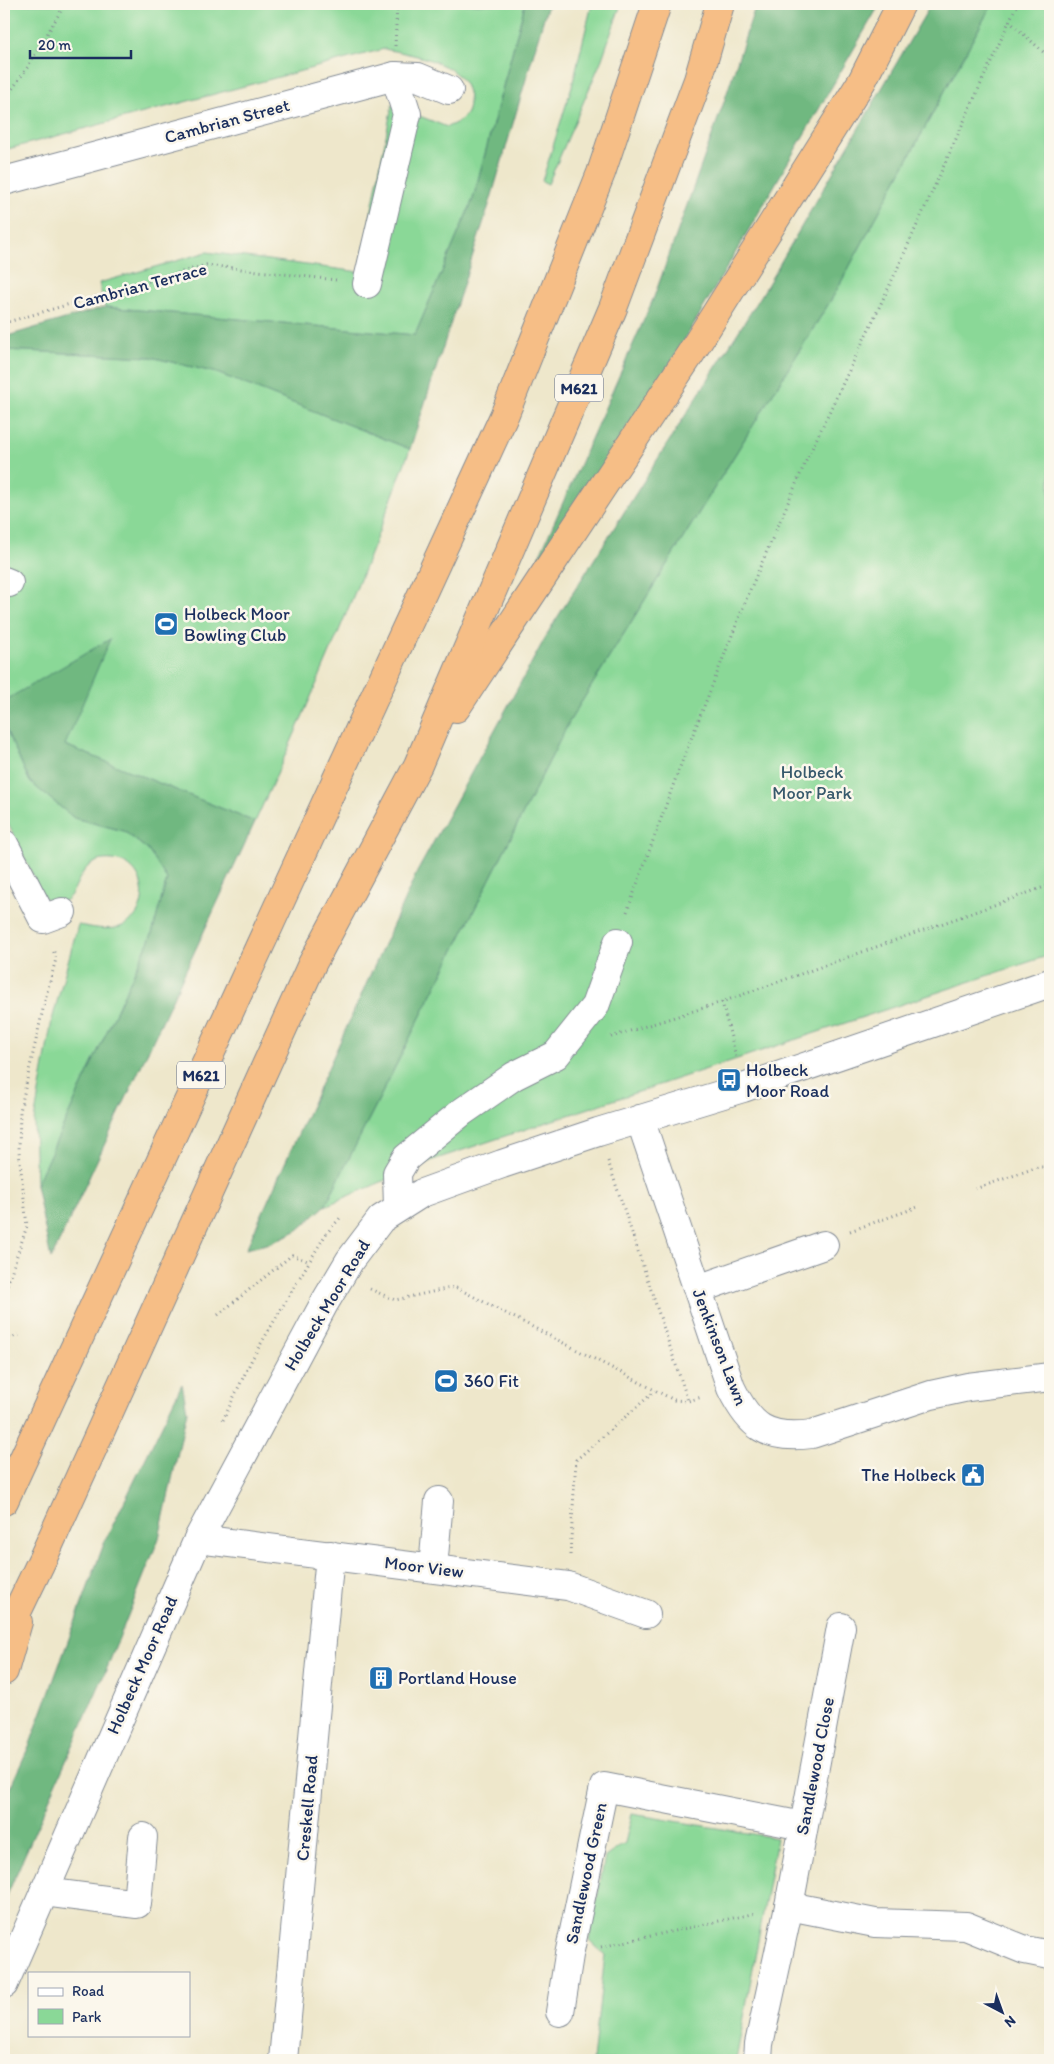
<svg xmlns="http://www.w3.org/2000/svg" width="1054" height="2064" font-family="Itim,sans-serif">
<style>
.green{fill:#8ad897;stroke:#52847a}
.forest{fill:#6fb880;stroke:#45746f}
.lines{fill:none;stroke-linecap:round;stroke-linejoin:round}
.minor-casing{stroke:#848b94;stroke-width:30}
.highway-casing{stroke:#848b94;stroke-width:30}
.path{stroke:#848b94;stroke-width:3;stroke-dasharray:1 4;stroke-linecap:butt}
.minor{stroke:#fff;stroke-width:28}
.highway{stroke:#f6be86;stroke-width:28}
.labels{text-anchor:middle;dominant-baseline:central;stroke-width:5;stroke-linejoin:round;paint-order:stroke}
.shield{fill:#fbf7ec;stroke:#5e6b89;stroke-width:1}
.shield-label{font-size:16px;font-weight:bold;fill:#1b2f5e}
.street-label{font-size:18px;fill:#1b2f5e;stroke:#fbf7ec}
.poi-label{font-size:18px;fill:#1b2f5e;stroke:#fbf7ec;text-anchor:start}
.park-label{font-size:18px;fill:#37596c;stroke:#fbf7ec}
</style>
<rect width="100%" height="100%" fill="#fbf7ec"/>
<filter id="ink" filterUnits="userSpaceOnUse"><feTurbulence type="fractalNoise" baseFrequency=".02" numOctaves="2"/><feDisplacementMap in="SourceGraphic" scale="10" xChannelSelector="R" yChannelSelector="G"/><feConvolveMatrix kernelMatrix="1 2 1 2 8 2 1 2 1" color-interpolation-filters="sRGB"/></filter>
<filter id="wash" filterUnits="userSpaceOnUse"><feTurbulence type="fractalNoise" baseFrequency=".0096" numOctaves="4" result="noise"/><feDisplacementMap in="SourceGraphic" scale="20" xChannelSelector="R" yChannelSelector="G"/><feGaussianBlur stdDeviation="1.12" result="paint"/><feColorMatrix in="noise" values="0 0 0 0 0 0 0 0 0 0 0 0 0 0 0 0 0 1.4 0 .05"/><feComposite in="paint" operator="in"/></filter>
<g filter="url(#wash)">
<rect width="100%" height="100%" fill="#eee7cb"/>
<g class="green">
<path d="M 4,4 L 525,4 L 473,199 L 415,335 L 105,307 L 99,283 L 207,252 L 360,272 L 392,105 L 447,127 C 459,122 469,117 469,103 C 471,63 414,55 384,49 L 4,150 Z"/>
<path d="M 592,4 L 621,4 L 602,59 L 548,184 L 542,181 L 572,86 Z"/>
<path d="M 992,4 L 1050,4 L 1050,955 L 433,1160 L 325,1206 L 569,722 L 834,295 Z"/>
<path d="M 4,350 L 151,357 L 217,373 L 410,449 C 364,576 311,700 255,822 L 65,745 L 4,711 Z"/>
<path d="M 4,725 L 30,782 L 74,818 L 124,831 L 148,850 L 167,879 L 152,934 L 36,1185 L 34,1121 L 52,1020 L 78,925 C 91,927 106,931 120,927 C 153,915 149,864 113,860 C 65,855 86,920 43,897 L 4,815 Z"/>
<path d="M 632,1814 L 777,1838 L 736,2060 L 593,2060 L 605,1955 L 589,1940 L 605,1857 L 625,1843 Z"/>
</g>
<g class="forest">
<path d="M 525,4 L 548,4 L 490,202 L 410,449 L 217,373 L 151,357 L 4,350 L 4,337 L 105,307 L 415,335 L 473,199 Z"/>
<path d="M 756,4 L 880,4 L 680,348 L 518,604 L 654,297 L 724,102 Z"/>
<path d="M 931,4 L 992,4 L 834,295 L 569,722 L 325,1206 L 298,1230 L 271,1243 L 246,1249 L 417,872 L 550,629 L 761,296 Z"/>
<path d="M 110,639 L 65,745 L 255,822 L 51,1259 L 36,1185 L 152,934 L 167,879 L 148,850 L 124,831 L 74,818 L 30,782 L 4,725 L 4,701 Z"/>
<path d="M 182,1384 L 187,1411 L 159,1538 L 107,1668 L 4,1902 L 4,1801 L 30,1744 L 105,1541 Z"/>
</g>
</g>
<g filter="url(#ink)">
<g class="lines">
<defs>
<g id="minor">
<path d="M 4,181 L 395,76 L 418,77 L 449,90"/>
<path d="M 367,284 L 407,114 L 395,76"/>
<path d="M 4,581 L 9,583"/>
<path d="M 4,844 L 43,919 L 62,912"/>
<path d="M 640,1119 L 731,1388 C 750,1427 767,1440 812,1434 L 931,1395 L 968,1387 L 1050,1377"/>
<path d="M 398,1207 L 397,1173 L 406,1158 L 462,1112 L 514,1076 L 556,1055 L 595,1006 L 618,942"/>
<path d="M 698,1289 L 824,1245"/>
<path d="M 198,1539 L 568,1586 L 646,1614"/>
<path d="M 433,1568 L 439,1501"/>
<path d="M 44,1892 L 137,1904 L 143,1837"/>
<path d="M 789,1906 L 875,1923 L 966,1926 L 1025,1950 L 1050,1955"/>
<path d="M 4,1984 L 198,1539 L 325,1302 L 350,1260 L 381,1219 L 422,1193 L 502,1164 L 598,1132 L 743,1088 L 1050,983"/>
<path d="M 560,2012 L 569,1955 L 604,1787 L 803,1826"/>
<path d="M 283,2060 L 330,1555"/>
<path d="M 758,2060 L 759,2044 L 789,1906 L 841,1627"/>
</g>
<g id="highway">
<path d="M 456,708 L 691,353 L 862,81 L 901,4"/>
<path d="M 4,1501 L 504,416 L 601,173 L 657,4"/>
<path d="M 4,1639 L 43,1558 L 312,964 L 418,765 L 613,308 L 698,80 L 720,4"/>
<path d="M 4,1671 L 18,1622"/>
</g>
</defs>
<use href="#minor" class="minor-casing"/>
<use href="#highway" class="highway-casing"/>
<g class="path">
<path d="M 1009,21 L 1050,58"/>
<path d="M 395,46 L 397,4"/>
<path d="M 4,101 L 27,68 L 65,4"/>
<path d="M 4,323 L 206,265 L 336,280"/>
<path d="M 627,912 L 678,772 L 750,590 L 806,461 L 894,276 L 1017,4"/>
<path d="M 722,1002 L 736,1057"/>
<path d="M 611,1037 L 722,1002 L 1050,885"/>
<path d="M 608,1161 L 688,1401"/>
<path d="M 975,1189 L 1038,1167 L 1050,1167"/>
<path d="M 850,1231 L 918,1207"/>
<path d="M 300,1277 L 326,1234 L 340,1218"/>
<path d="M 370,1289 L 395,1300 L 455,1287 L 674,1400 L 688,1401 L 702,1397"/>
<path d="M 4,1294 L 27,1226 L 19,1152 L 20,1111 L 46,996 L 56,959 L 53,949"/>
<path d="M 218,1315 L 292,1255 L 310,1262"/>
<path d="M 4,1340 L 19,1335"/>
<path d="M 223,1420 L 252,1359 L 297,1282"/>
<path d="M 570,1555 L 576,1460 L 655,1391"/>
<path d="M 601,1947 L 756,1913"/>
</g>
<use href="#minor" class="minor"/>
<use href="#highway" class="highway"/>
</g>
</g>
<defs>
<symbol id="stadium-square" viewBox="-11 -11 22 22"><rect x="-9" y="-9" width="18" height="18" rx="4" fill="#1f6fb2" stroke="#fbf7ec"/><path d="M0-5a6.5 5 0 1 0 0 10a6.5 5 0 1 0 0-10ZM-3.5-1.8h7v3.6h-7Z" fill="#fff"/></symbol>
<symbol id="bus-square" viewBox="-11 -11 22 22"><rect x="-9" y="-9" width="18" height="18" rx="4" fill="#1f6fb2" stroke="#fbf7ec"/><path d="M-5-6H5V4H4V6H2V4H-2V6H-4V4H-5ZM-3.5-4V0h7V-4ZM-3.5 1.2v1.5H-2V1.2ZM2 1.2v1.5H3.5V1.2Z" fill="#fff"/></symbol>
<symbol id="civic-square" viewBox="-11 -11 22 22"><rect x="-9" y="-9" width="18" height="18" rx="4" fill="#1f6fb2" stroke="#fbf7ec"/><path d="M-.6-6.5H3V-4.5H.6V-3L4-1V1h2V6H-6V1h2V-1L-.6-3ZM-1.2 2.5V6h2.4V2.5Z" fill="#fff"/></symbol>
<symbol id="building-square" viewBox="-11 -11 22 22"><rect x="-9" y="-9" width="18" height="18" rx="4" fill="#1f6fb2" stroke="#fbf7ec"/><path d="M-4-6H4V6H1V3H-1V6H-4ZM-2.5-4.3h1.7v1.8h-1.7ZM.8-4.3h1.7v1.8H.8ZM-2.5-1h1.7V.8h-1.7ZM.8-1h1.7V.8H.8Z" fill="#fff"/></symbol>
</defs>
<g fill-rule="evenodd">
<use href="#stadium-square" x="152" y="610" width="28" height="28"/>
<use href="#bus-square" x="715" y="1066" width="28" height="28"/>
<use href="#stadium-square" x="432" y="1367" width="28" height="28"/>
<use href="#civic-square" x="959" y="1461" width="28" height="28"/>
<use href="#building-square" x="367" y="1664" width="28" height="28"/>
</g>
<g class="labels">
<g class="shield">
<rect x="555" y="374.5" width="48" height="27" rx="4"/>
<rect x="177" y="1061.5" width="48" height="27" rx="4"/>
</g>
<g class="shield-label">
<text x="579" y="388">M621</text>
<text x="201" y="1075">M621</text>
</g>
<g class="street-label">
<text transform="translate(227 121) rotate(-15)">Cambrian Street</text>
<text transform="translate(140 286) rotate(-15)">Cambrian Terrace</text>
<text transform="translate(327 1305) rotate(-59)">Holbeck Moor Road</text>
<text transform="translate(720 1347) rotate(69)">Jenkinson Lawn</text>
<text transform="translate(424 1567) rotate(7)">Moor View</text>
<text transform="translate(142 1665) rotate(-66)">Holbeck Moor Road</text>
<text transform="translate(815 1766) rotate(-79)">Sandlewood Close</text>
<text transform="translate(307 1808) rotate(-85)">Creskell Road</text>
<text transform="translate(586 1873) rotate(-78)">Sandlewood Green</text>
</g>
<g class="poi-label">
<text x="184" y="614">Holbeck Moor<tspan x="184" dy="21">Bowling Club</tspan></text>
<text x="746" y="1070">Holbeck<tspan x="746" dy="21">Moor Road</tspan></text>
<text x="464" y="1381">360 Fit</text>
<text x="956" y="1475" text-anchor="end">The Holbeck</text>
<text x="398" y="1678">Portland House</text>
</g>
<g class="park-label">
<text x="812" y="772">Holbeck<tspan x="812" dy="21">Moor Park</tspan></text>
</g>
</g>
<rect width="1054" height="2064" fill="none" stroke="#fbf7ec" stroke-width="20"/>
<rect x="28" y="1972" width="162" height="65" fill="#fbf7ec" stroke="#a1a7b3"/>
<rect x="38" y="1988" width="25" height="8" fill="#ffffff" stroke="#a1a7b3"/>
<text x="72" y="1996" font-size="15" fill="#1b2f5e">Road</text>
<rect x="38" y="2009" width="25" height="15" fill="#8ad897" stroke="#a1a7b3"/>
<text x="72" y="2022" font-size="15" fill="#1b2f5e">Park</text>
<g transform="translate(1002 2012) rotate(139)" stroke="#fbf7ec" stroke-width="4" paint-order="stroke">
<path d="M0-4L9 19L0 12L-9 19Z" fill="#1b2f5e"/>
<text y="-8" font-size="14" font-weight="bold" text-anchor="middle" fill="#1b2f5e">N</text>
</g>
<path d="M30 50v8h101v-8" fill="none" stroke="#1b2f5e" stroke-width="2.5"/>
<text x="38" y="50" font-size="15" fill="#1b2f5e" stroke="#fbf7ec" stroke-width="4" paint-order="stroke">20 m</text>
</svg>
